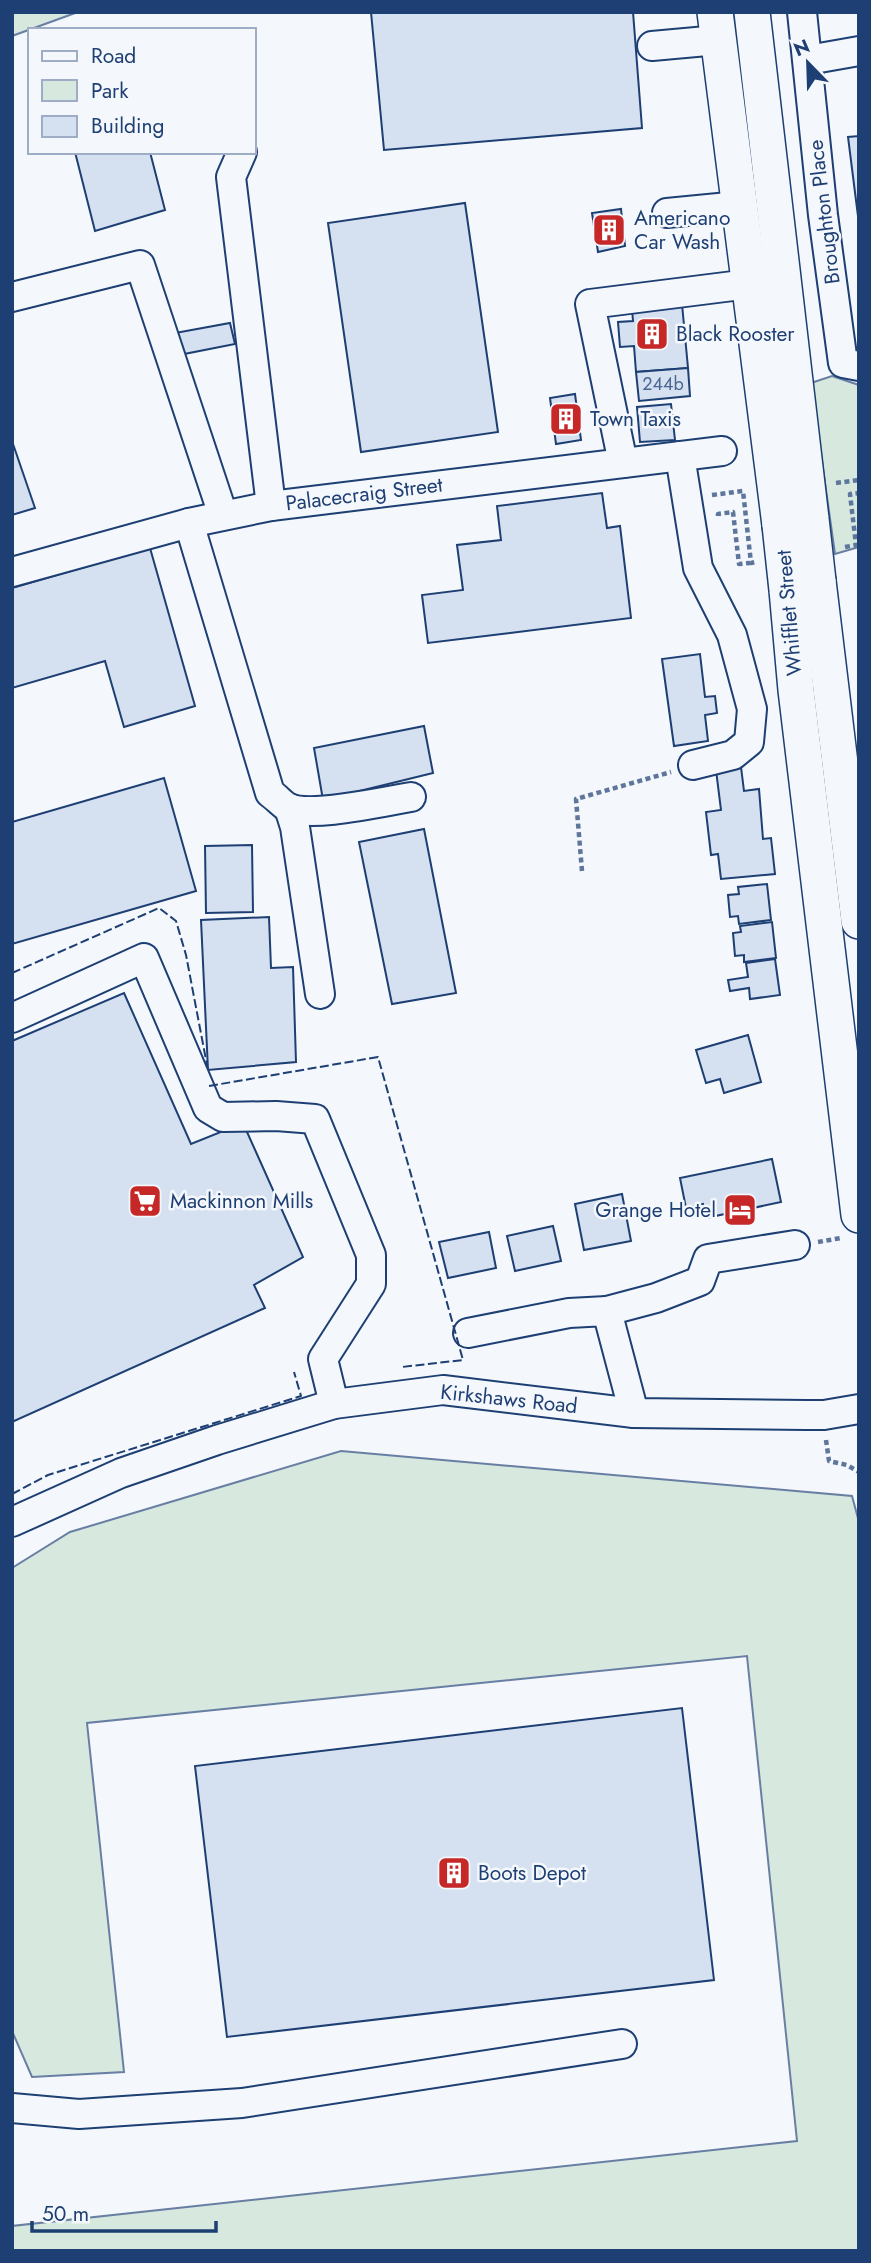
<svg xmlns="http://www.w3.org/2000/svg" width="871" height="2263" font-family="Jost,sans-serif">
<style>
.green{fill:#d7e8df;stroke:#687fa3;stroke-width:2}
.building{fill:#d5e0f0;stroke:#1d3f73;stroke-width:2}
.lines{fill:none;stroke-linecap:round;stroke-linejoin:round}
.minor-casing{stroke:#1d3f73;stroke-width:32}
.major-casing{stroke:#1d3f73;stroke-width:38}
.path{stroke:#5e769c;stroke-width:4.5;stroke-dasharray:5 3.5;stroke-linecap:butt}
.minor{stroke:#f4f7fb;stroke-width:28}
.major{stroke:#f4f7fb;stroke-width:35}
.major-bridge-casing{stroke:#1d3f73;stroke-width:38;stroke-linecap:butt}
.major-bridge{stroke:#f4f7fb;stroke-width:35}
.fence{stroke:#1d3f73;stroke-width:2;stroke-dasharray:9 3.5;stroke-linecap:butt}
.labels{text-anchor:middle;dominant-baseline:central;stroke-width:5;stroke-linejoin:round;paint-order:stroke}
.number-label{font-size:18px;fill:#4b6792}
.street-label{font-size:21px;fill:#1d3f73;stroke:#f4f7fb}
.poi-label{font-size:21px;fill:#1d3f73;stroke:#f4f7fb;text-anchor:start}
</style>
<rect width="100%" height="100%" fill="#f4f7fb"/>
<g class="green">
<path d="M 12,12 L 78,12 L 12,36 Z"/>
<path d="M 832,376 L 859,385 L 859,547 L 835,554 L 811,383 Z"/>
<path d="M 341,1451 L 852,1496 L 859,1522 L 859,2251 L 12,2251 L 12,2226 L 797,2141 L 747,1656 L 87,1723 L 124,2072 L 32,2077 L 12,2031 L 12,1568 L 70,1532 Z"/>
</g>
<g class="building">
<path d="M 371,12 L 633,12 L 642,128 L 384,150 Z"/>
<path d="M 859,136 L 859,224 L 848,137 Z"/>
<path d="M 75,152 L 150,152 L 165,210 L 95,231 Z"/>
<path d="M 465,203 L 498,432 L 361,452 L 328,223 Z"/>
<path d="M 621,209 L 625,246 L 598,252 L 592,213 Z"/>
<path d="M 682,304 L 688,368 L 636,372 L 634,346 L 620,347 L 618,322 L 633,321 L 632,309 Z"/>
<path d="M 230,323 L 235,344 L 179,355 L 175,333 Z"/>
<path d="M 688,368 L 690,396 L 639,401 L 636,372 Z"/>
<path d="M 575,394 L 581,440 L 556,444 L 550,398 Z"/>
<path d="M 671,404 L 675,440 L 640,442 L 637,407 Z"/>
<path d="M 12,441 L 35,508 L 12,515 Z"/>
<path d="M 602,493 L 607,528 L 620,526 L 631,618 L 428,643 L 422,595 L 463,590 L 457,545 L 501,540 L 497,506 Z"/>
<path d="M 150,548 L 195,706 L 124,727 L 105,661 L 12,688 L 12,588 Z"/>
<path d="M 700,654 L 705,697 L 715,696 L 717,713 L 705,715 L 708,741 L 674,746 L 662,659 Z"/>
<path d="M 424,726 L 433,773 L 323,800 L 314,748 Z"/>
<path d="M 741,767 L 744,791 L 759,789 L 763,839 L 771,838 L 775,874 L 721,879 L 718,854 L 711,855 L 706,812 L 721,810 L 716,770 Z"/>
<path d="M 164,778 L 196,891 L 12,944 L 12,822 Z"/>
<path d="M 424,829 L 456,993 L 392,1004 L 359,842 Z"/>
<path d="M 252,845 L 253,912 L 206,913 L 205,846 Z"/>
<path d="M 767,884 L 771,920 L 739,924 L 738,916 L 730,917 L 728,895 L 739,894 L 738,887 Z"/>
<path d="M 269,917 L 271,968 L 293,967 L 296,1062 L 208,1070 L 201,920 Z"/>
<path d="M 772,922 L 776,958 L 744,962 L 744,955 L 735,956 L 733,933 L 741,932 L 740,926 Z"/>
<path d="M 775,959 L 780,995 L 750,999 L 749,988 L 730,991 L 728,980 L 748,977 L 746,963 Z"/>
<path d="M 124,993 L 191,1144 L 243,1123 L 303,1257 L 254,1285 L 265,1308 L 12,1422 L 12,1041 Z"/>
<path d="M 748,1035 L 761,1082 L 724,1093 L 720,1079 L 706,1083 L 696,1050 Z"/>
<path d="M 772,1159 L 781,1202 L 706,1218 L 703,1204 L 686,1208 L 680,1178 Z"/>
<path d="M 622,1194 L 631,1241 L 584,1250 L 575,1204 Z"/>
<path d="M 553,1226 L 561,1261 L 515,1271 L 507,1236 Z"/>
<path d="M 489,1232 L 496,1268 L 448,1278 L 439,1242 Z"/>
<path d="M 682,1708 L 714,1980 L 227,2037 L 195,1766 Z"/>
</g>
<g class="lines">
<defs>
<g id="minor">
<path d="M 802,12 L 823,215 L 843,363 L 859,366"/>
<path d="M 652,46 L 718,40"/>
<path d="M 808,60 L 859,51"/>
<path d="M 242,152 L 231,177 L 271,506"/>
<path d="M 667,213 L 739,206"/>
<path d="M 12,297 L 140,265 L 223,515"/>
<path d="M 680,456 L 698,568 L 732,635 L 752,709 L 749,742 L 733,755 L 693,765"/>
<path d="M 623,463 L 590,304 L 749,284"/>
<path d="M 189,523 L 270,793 C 276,797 281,803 287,807 C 309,819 385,801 411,797"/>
<path d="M 12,572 L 189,523 L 271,506 L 722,451"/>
<path d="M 289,808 L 295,827 L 320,994"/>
<path d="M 12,1018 L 144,958 L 208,1108 L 223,1117 L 276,1116 L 315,1119 L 371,1255 L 371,1284 L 323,1359 L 334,1404"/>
<path d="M 607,1311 L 656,1298 L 700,1281 L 708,1259 L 795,1245"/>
<path d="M 468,1333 L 569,1313 L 607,1311 L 634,1413"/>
<path d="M 12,1522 L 121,1473 L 217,1440 L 334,1404 L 443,1390 L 634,1413 L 806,1415 L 824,1415 L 859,1409"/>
<path d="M 12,2108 L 79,2114 L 242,2103 L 622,2044"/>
</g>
<g id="major">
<path d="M 715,12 L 780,525"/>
<path d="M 752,12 L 811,519"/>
<path d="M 818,581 L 859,921"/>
<path d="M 787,590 L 796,690 L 859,1215"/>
</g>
</defs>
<use href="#minor" class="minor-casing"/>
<use href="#major" class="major-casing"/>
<g class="path">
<path d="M 836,483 L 859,480"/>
<path d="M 712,495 L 743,491 L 751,563 L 755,562"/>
<path d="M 718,516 L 718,514 L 733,512 L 739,564 L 750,563"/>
<path d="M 845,547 L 856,545 L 850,494 L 859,493"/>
<path d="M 582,871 L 576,799 L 671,772"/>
<path d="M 818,1242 L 841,1238"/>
<path d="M 826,1440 L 829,1461 L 847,1465 L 859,1472"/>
</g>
<use href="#minor" class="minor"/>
<use href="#major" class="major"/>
<defs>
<g id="major-bridge">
<path d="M 811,519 L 818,581"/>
<path d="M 780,525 L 787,590"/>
</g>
</defs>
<use href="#major-bridge" class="major-bridge-casing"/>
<use href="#major-bridge" class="major-bridge"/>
<g class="fence">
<path d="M 12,973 L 159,908 L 176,921 L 186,955 L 207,1065"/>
<path d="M 209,1086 L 378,1057 L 463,1360 L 402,1367"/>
<path d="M 12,1494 L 48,1475 L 301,1396 L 294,1372"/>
</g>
</g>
<defs>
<symbol id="building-square" viewBox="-11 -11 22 22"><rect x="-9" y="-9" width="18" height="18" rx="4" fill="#c62828" stroke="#f4f7fb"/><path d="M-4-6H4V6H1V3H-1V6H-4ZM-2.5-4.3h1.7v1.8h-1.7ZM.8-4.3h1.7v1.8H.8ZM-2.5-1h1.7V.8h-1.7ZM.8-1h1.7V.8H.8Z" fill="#fff"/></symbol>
<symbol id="supermarket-square" viewBox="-11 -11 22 22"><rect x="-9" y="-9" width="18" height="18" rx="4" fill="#c62828" stroke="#f4f7fb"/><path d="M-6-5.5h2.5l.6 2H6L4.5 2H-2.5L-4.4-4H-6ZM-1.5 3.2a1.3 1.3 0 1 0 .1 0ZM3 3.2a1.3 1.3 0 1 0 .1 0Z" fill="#fff"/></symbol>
<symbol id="hotel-square" viewBox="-11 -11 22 22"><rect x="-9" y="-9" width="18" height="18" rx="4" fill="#c62828" stroke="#f4f7fb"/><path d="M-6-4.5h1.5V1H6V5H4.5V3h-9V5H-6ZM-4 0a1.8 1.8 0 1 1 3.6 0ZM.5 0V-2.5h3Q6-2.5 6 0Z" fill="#fff"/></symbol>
</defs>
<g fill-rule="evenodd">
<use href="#building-square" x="590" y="211" width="38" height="38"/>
<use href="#building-square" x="633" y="315" width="38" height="38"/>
<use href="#building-square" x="547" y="400" width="38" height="38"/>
<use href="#supermarket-square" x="126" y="1182" width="38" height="38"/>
<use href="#hotel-square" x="721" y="1191" width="38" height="38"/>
<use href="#building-square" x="435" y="1854" width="38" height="38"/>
</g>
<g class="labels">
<g class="number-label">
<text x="663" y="384">244b</text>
</g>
<g class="street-label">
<text transform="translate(824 212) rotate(-97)">Broughton Place</text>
<text transform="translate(364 494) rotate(-7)">Palacecraig Street</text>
<text transform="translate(789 613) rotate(-95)">Whifflet Street</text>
<text transform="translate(509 1399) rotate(6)">Kirkshaws Road</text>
</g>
<g class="poi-label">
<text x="634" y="218">Americano<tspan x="634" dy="24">Car Wash</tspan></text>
<text x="676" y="334">Black Rooster</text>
<text x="590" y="419">Town Taxis</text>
<text x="170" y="1201">Mackinnon Mills</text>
<text x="716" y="1210" text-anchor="end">Grange Hotel</text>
<text x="478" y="1873">Boots Depot</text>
</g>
</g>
<rect width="871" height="2263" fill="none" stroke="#1d3f73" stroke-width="28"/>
<rect x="28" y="28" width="228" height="126" fill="#f4f7fb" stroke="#9eadc5" stroke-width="2"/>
<rect x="42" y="51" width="35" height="10" fill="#f4f7fb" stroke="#9eadc5" stroke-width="2"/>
<text x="91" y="63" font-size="21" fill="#1d3f73">Road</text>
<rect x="42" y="80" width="35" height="21" fill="#d7e8df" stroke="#9eadc5" stroke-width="2"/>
<text x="91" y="98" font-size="21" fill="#1d3f73">Park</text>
<rect x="42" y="116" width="35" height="21" fill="#d5e0f0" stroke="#9eadc5" stroke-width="2"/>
<text x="91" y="133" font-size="21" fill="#1d3f73">Building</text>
<g transform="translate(808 63) rotate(337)" stroke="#f4f7fb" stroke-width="5" paint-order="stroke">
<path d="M0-5L12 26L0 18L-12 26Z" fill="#1d3f73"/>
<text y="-10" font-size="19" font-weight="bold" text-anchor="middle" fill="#1d3f73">N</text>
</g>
<path d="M32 2221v10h184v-10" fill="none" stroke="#1d3f73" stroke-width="3.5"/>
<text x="42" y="2221" font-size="21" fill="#1d3f73" stroke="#f4f7fb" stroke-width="5" paint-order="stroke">50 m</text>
</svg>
